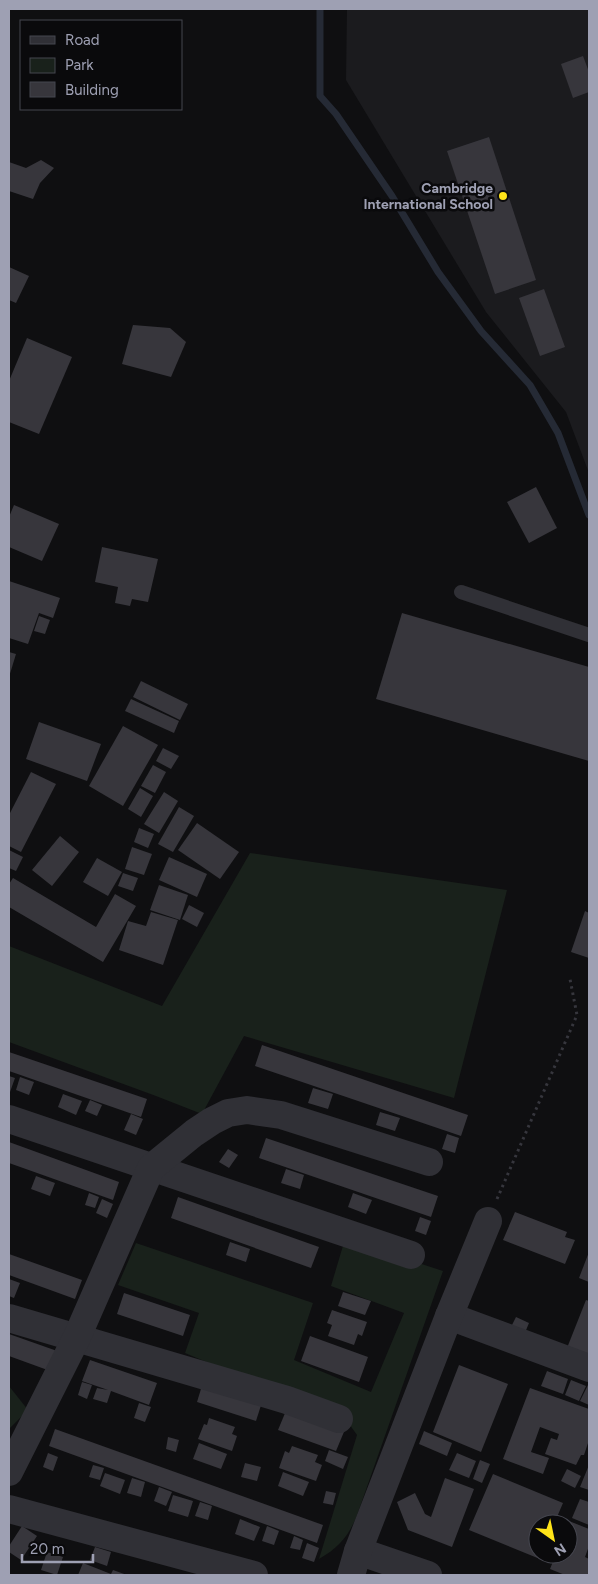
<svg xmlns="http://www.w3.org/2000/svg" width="598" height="1584" font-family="Figtree,sans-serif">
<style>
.built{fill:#1b1b1e}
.green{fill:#19211b}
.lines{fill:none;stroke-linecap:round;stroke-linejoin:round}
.stream{stroke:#252a35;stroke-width:7}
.building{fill:#37363c}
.path{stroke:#36363d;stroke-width:3;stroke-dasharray:2.5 4;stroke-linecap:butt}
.lane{stroke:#303036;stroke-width:14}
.street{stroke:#303036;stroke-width:28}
.poi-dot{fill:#ffe419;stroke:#0a0a0c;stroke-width:2}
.labels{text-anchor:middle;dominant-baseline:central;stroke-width:5;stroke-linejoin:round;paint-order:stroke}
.poi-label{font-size:14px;font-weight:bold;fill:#9ea0b3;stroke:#0a0a0c;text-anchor:end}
</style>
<rect width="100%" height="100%" fill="#0f0f11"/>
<path class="built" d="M 347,9 L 589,9 L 589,473 L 566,412 L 486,312 L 346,80 Z"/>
<g class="green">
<path d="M 250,853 L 507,890 L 454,1098 L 244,1036 L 202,1114 L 156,1096 L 9,1042 L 9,946 L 162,1006 Z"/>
<path d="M 345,1239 L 443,1271 L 356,1518 C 347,1538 338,1548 319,1559 L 357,1435 L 347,1421 L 185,1353 L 199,1313 L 118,1285 L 136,1243 L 313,1303 L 294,1360 L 371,1392 L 404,1313 L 331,1286 Z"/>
<path d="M 9,1386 L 28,1410 L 9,1429 Z"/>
</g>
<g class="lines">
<path class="stream" d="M 320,9 L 320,96 L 336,114 L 392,196 L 438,272 L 481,331 L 530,385 L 558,433 L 589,515"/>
</g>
<g class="building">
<path d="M 583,56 L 589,72 L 589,92 L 573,98 L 561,64 Z"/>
<path d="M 489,137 L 536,280 L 495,294 L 447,151 Z"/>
<path d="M 41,160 L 54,168 L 40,183 L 33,199 L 9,191 L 9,162 L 26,168 Z"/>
<path d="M 9,267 L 29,276 L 16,303 L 9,300 Z"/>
<path d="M 544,289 L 565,347 L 540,356 L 519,298 Z"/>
<path d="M 133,325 L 170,328 L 186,342 L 171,377 L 122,364 Z"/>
<path d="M 27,338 L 72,357 L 39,434 L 9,422 L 9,381 Z"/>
<path d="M 536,487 L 557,528 L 529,543 L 507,502 Z"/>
<path d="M 14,505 L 59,524 L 42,561 L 9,547 L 9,517 Z"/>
<path d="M 102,547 L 158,559 L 148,602 L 132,599 L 130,606 L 115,603 L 118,587 L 95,582 Z"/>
<path d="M 9,581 L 60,598 L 53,618 L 39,613 L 28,644 L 9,638 Z"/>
<path d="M 402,613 L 589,667 L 589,761 L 376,699 Z"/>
<path d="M 39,616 L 50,620 L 45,634 L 34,631 Z"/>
<path d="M 9,652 L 16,654 L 9,677 Z"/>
<path d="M 141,681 L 188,704 L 180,720 L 133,697 Z"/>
<path d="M 131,699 L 179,721 L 174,733 L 125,711 Z"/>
<path d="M 39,722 L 101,744 L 87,781 L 26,759 Z"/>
<path d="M 123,726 L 158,745 L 123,806 L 89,786 Z"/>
<path d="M 163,748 L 179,756 L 171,769 L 156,761 Z"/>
<path d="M 153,765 L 166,772 L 155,793 L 141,786 Z"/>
<path d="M 31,772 L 56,784 L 21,852 L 9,846 L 9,815 Z"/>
<path d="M 140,788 L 153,796 L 141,817 L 128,809 Z"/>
<path d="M 164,792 L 178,801 L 159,833 L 144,824 Z"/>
<path d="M 179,807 L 194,816 L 173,852 L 158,844 Z"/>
<path d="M 197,823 L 239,852 L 220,879 L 178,850 Z"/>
<path d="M 139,828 L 154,834 L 148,848 L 134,842 Z"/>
<path d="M 60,836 L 79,852 L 52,886 L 32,870 Z"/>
<path d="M 132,847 L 152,854 L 144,875 L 125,869 Z"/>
<path d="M 9,850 L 23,857 L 16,871 L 9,868 Z"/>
<path d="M 169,857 L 207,874 L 197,897 L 159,880 Z"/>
<path d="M 97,858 L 122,872 L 108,896 L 83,882 Z"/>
<path d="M 123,873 L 138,878 L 133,891 L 118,886 Z"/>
<path d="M 13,878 L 96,927 L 115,894 L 136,906 L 103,962 L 9,907 L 9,884 Z"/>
<path d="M 159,885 L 188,895 L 180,920 L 150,910 Z"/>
<path d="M 189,905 L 204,913 L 197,927 L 182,919 Z"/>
<path d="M 585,911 L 589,913 L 589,958 L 571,952 Z"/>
<path d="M 151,912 L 178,920 L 163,965 L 119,950 L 128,921 L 146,926 Z"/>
<path d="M 262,1045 L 468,1115 L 461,1136 L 255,1066 Z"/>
<path d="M 9,1052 L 147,1099 L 141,1117 L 9,1071 Z"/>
<path d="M 9,1076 L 15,1078 L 10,1092 L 9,1092 Z"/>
<path d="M 20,1077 L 34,1082 L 29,1095 L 16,1090 Z"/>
<path d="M 313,1088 L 333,1094 L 328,1109 L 308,1103 Z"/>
<path d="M 63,1094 L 82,1101 L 76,1115 L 58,1107 Z"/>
<path d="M 90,1100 L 102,1105 L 97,1116 L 85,1111 Z"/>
<path d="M 380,1112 L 400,1118 L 395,1131 L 376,1125 Z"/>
<path d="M 131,1114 L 143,1119 L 136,1135 L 124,1130 Z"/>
<path d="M 447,1134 L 459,1138 L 455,1153 L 442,1149 Z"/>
<path d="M 266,1138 L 438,1196 L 431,1217 L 259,1158 Z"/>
<path d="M 9,1142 L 119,1182 L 113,1200 L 9,1163 Z"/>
<path d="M 228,1149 L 238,1155 L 229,1168 L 219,1162 Z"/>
<path d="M 286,1169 L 304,1175 L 300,1189 L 281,1183 Z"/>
<path d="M 36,1176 L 55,1183 L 50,1196 L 31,1189 Z"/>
<path d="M 89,1193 L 99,1197 L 95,1208 L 85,1205 Z"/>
<path d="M 353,1193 L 372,1200 L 366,1214 L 348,1207 Z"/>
<path d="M 178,1197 L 319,1247 L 311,1268 L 171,1218 Z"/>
<path d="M 102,1199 L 113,1204 L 107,1218 L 96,1213 Z"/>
<path d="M 515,1212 L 567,1232 L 565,1237 L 575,1240 L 565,1264 L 503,1240 Z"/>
<path d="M 420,1217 L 431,1221 L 426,1235 L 415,1231 Z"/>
<path d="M 230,1242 L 250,1249 L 246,1262 L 226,1255 Z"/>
<path d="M 589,1252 L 589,1282 L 579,1278 Z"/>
<path d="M 9,1254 L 82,1280 L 75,1299 L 9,1275 Z"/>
<path d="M 9,1279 L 20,1283 L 14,1298 L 9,1296 Z"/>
<path d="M 343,1292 L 371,1301 L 365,1315 L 338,1306 Z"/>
<path d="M 124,1293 L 190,1315 L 183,1336 L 117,1314 Z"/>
<path d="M 586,1300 L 589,1301 L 589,1356 L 567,1348 Z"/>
<path d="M 332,1310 L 367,1322 L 362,1336 L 358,1334 L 354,1345 L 328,1336 L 332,1325 L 327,1323 Z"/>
<path d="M 516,1317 L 529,1323 L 524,1335 L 510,1329 Z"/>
<path d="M 9,1334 L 60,1352 L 53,1372 L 9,1356 Z"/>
<path d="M 310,1336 L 368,1357 L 359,1382 L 301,1361 Z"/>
<path d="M 90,1360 L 157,1383 L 149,1405 L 111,1391 L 107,1403 L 93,1399 L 97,1388 L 108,1390 L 82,1381 Z"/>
<path d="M 459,1365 L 508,1384 L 481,1452 L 433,1432 Z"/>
<path d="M 547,1371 L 568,1379 L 563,1394 L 541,1386 Z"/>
<path d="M 204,1379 L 263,1399 L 256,1421 L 197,1402 Z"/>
<path d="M 571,1380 L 586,1386 L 579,1401 L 565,1395 Z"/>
<path d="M 82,1382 L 92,1385 L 87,1399 L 78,1395 Z"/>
<path d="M 588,1385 L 589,1386 L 589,1405 L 580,1401 Z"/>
<path d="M 530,1388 L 589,1409 L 589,1440 L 584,1455 L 581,1455 L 576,1465 L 545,1454 L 551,1438 L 557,1440 L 559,1434 L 540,1427 L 531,1452 L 549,1458 L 543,1474 L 503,1459 Z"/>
<path d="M 139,1403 L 151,1407 L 145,1422 L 134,1418 Z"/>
<path d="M 288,1406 L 346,1427 L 336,1451 L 278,1430 Z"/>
<path d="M 209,1418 L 235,1427 L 232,1434 L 237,1436 L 232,1451 L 198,1439 L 204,1424 L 207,1425 Z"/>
<path d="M 55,1429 L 323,1525 L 317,1543 L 49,1446 Z"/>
<path d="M 424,1431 L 452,1443 L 447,1456 L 419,1444 Z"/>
<path d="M 168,1437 L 179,1440 L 176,1452 L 166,1449 Z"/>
<path d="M 199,1443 L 227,1454 L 221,1469 L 193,1459 Z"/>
<path d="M 292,1446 L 318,1455 L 315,1462 L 322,1465 L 316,1481 L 279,1468 L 285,1451 L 289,1453 Z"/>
<path d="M 329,1450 L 348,1457 L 343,1469 L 325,1461 Z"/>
<path d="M 48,1453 L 58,1457 L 53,1471 L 43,1467 Z"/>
<path d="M 457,1453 L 476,1461 L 469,1478 L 449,1470 Z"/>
<path d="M 480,1460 L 490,1464 L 482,1483 L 473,1479 Z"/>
<path d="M 245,1463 L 261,1467 L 257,1481 L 241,1477 Z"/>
<path d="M 93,1465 L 104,1468 L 100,1480 L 89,1477 Z"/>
<path d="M 589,1465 L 589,1490 L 580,1487 Z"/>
<path d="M 567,1469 L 581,1476 L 575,1488 L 561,1481 Z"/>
<path d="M 283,1472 L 309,1482 L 303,1496 L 278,1486 Z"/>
<path d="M 105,1473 L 125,1480 L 120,1494 L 100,1486 Z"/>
<path d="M 493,1474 L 563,1503 L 554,1524 L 538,1524 L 538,1554 L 542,1554 L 540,1559 L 469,1530 Z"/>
<path d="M 132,1478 L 145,1482 L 141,1497 L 127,1493 Z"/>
<path d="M 445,1478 L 474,1489 L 452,1547 L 408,1530 L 397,1502 L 415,1493 L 425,1514 L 431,1517 Z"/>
<path d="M 159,1487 L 172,1492 L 166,1506 L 154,1501 Z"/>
<path d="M 326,1491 L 336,1493 L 333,1505 L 323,1503 Z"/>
<path d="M 173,1495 L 193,1501 L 188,1517 L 168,1511 Z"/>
<path d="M 580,1499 L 589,1502 L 589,1525 L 572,1518 Z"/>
<path d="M 200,1502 L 212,1506 L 208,1520 L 195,1516 Z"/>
<path d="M 240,1519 L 260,1527 L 254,1541 L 235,1534 Z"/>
<path d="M 569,1521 L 589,1529 L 589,1546 L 585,1557 L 589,1559 L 589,1575 L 565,1575 L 550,1569 L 556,1554 L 568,1554 Z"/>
<path d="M 22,1526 L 37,1536 L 21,1560 L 9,1552 L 9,1546 Z"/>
<path d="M 267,1526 L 279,1531 L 274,1545 L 262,1541 Z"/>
<path d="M 294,1536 L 303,1540 L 300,1550 L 290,1548 Z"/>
<path d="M 307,1543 L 319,1548 L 314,1562 L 302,1558 Z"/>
<path d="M 95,1547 L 111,1552 L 107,1566 L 90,1560 Z"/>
<path d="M 47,1552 L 63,1557 L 57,1575 L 41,1570 Z"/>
<path d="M 83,1563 L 111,1574 L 113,1570 L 127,1575 L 78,1575 Z"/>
</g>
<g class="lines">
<path class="path" d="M 497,1199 L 577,1015 L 570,979"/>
<path class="lane" d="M 461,592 L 589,635"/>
<g class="street">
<path d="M 9,1119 L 411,1255"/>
<path d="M 449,1316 L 589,1368"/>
<path d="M 9,1318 L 287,1400 L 339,1419"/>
<path d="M 9,1472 L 77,1337 L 151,1168 L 194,1133 L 212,1121 L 228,1113 L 247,1110 L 281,1115 L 429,1162"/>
<path d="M 9,1509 L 254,1575"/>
<path d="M 358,1551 L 428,1575"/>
<path d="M 351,1575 L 358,1551 L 449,1316 L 488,1221"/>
</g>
</g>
<circle class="poi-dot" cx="503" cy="196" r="5"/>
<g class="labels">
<g class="poi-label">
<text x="493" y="188">Cambridge<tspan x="493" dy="16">International School</tspan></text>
</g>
</g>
<rect width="598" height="1584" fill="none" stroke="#9ea0b3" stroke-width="20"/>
<rect x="20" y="20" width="162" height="90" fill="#0a0a0c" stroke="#45464f"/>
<rect x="30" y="36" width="25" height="8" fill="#303036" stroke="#45464f"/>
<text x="65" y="45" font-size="15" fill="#9ea0b3">Road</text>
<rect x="30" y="58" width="25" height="15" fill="#19211b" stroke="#45464f"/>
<text x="65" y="70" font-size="15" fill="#9ea0b3">Park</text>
<rect x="30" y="82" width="25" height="15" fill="#37363c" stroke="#45464f"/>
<text x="65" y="95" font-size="15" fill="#9ea0b3">Building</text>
<g transform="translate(553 1539) rotate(147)"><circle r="24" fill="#0a0a0c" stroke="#45464f"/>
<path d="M0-4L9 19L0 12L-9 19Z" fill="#ffe419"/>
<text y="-8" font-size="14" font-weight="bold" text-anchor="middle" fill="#9ea0b3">N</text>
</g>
<path d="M22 1554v8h71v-8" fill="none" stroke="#9ea0b3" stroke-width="2.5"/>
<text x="30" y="1554" font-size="15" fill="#9ea0b3" stroke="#0a0a0c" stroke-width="4" paint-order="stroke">20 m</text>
</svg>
